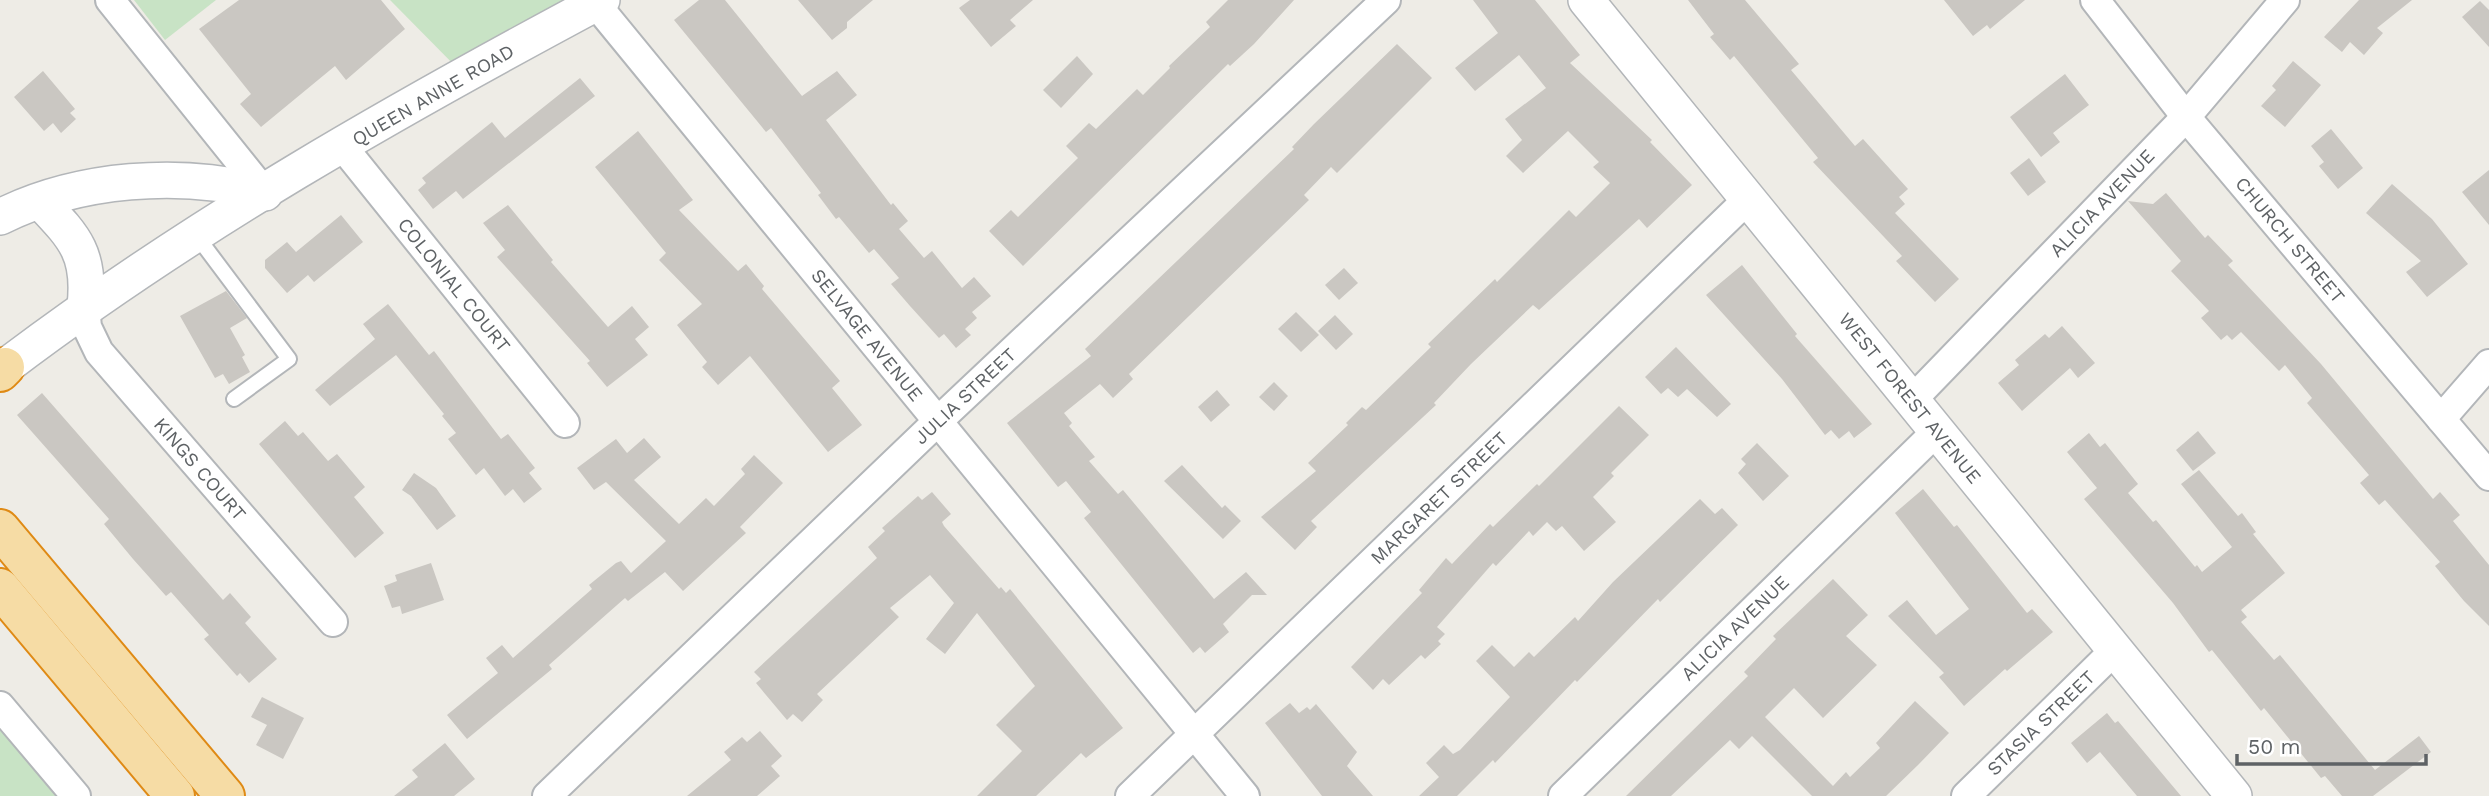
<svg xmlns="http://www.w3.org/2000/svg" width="2489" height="796" font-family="'Work Sans',sans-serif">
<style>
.green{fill:#c8e3c5}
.building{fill:#cac7c2}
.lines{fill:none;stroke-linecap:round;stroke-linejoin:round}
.service-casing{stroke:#b3b6b9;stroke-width:18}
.minor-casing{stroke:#b3b6b9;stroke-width:32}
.tertiary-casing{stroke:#b3b6b9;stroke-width:38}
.trunk-casing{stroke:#df8a15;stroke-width:42}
.service{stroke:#fff;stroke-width:14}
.minor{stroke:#fff;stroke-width:28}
.tertiary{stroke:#fff;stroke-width:35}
.trunk{stroke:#f6dca5;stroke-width:38}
.labels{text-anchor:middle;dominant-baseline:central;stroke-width:5;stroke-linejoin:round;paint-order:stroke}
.street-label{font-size:19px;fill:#5e6265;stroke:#fff}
</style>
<rect width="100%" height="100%" fill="#eeece6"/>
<g class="green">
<path d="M 134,0 L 216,0 L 165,40 Z"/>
<path d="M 390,0 L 602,0 L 465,76 Z"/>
<path d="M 0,706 L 76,796 L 0,796 Z"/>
</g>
<g class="building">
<path d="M 239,0 L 381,0 L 405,29 L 346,80 L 335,66 L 261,127 L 240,104 L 251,94 L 199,29 Z"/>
<path d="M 699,0 L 725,0 L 802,96 L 837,71 L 857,95 L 826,120 L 891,205 L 893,203 L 908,221 L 899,229 L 924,258 L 932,251 L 962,288 L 974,277 L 991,296 L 972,312 L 977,318 L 965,329 L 971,335 L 956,348 L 944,334 L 939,338 L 910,306 L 891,284 L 899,278 L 874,249 L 869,253 L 839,217 L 836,219 L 818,195 L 821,193 L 771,128 L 766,132 L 674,20 Z"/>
<path d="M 798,0 L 873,0 L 847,22 L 847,28 L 832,40 Z"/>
<path d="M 970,0 L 1033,0 L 1010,20 L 1016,26 L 991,47 L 959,8 Z"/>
<path d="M 1228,0 L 1294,0 L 1254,44 L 1230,66 L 1228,64 L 1023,266 L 989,231 L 1011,210 L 1018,217 L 1078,158 L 1066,146 L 1089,123 L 1096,129 L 1137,89 L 1143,95 L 1170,68 L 1169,66 L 1210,27 L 1206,22 Z"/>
<path d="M 1473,0 L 1535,0 L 1580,55 L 1570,63 L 1652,140 L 1650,142 L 1692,185 L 1647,228 L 1639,219 L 1539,310 L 1533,305 L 1471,364 L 1434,403 L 1436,405 L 1311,521 L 1317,527 L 1295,550 L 1261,517 L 1316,471 L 1308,463 L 1348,425 L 1346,423 L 1362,407 L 1366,410 L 1431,347 L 1428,344 L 1495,279 L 1497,282 L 1569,210 L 1576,217 L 1610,183 L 1593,167 L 1599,162 L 1568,131 L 1523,173 L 1506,156 L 1522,140 L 1505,119 L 1546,88 L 1519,55 L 1475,91 L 1455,68 L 1498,33 Z"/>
<path d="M 1688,0 L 1745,0 L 1799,64 L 1791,70 L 1855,146 L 1863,139 L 1908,189 L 1899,197 L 1905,204 L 1895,213 L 1959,279 L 1935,302 L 1896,261 L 1902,256 L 1813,162 L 1818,158 L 1734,56 L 1730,60 L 1710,37 L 1714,34 Z"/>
<path d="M 1944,0 L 2025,0 L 1990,29 L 1987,25 L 1973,36 Z"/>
<path d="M 2359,0 L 2412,0 L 2377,28 L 2383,33 L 2364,55 L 2350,42 L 2342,52 L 2324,37 Z"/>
<path d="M 2480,1 L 2489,10 L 2489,47 L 2462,17 Z"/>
<path d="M 1397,44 L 1432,78 L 1337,173 L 1331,167 L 1304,195 L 1309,200 L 1129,374 L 1133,379 L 1113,398 L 1100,384 L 1064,413 L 1072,423 L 1069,426 L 1095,457 L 1089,461 L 1118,494 L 1123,490 L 1214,599 L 1246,572 L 1267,595 L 1252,595 L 1223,624 L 1229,632 L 1205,653 L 1200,647 L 1193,653 L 1084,518 L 1091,512 L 1066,481 L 1058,487 L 1007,423 L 1091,356 L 1085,349 L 1294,149 L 1292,147 L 1314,124 Z"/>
<path d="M 1077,56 L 1093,74 L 1061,108 L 1043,90 Z"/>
<path d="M 2293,61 L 2321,85 L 2285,127 L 2261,106 L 2276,90 L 2272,86 Z"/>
<path d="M 43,71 L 75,109 L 70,113 L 76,119 L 61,133 L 53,123 L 44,131 L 14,97 Z"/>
<path d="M 2065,74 L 2089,105 L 2053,133 L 2060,142 L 2041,157 L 2010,117 Z"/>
<path d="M 580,78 L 595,96 L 463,199 L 456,191 L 433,209 L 418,190 L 426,183 L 422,178 L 492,122 L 505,138 Z"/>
<path d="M 2331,129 L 2363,168 L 2338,189 L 2319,166 L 2324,162 L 2311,146 Z"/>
<path d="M 638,131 L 693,200 L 679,210 L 738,271 L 746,264 L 764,286 L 762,289 L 840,381 L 832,388 L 862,425 L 828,452 L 750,356 L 718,385 L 702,367 L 707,362 L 677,325 L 702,304 L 659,260 L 666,253 L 595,167 Z"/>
<path d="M 2029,158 L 2046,182 L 2028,196 L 2010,173 Z"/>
<path d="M 2489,170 L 2489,225 L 2462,192 Z"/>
<path d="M 2392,184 L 2432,219 L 2468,264 L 2427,297 L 2406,272 L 2421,261 L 2366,213 Z"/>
<path d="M 2166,193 L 2205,238 L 2208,235 L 2233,261 L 2228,265 L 2321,364 L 2433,499 L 2440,492 L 2460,515 L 2453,521 L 2489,565 L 2489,626 L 2464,601 L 2435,566 L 2440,562 L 2385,500 L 2379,505 L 2360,483 L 2369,475 L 2307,403 L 2312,398 L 2285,365 L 2279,371 L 2241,332 L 2232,340 L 2227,335 L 2221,340 L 2201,318 L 2209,311 L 2171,271 L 2181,261 L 2128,201 L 2153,204 Z"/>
<path d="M 508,205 L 553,260 L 551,262 L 608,327 L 632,306 L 649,327 L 635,339 L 648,355 L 607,387 L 587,363 L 590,361 L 497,257 L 505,250 L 483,223 Z"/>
<path d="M 341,215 L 363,242 L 314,282 L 308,275 L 287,293 L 265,268 L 265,260 L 287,242 L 296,252 Z"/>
<path d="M 1742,265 L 1797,334 L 1795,336 L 1872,424 L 1854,438 L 1849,431 L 1839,439 L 1831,430 L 1825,435 L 1782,379 L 1706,295 Z"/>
<path d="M 1344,268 L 1358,283 L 1339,300 L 1325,285 Z"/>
<path d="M 226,291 L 247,318 L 230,328 L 245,355 L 242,357 L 250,372 L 229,384 L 223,374 L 215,378 L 180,316 Z"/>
<path d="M 388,304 L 429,355 L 434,351 L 501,439 L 508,434 L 535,468 L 529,473 L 542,489 L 524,503 L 513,489 L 505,496 L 484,468 L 476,475 L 448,439 L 456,433 L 442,416 L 444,414 L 396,355 L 330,406 L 315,390 L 375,339 L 363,324 Z"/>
<path d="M 1296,312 L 1319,335 L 1301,352 L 1278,329 Z"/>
<path d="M 1335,315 L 1353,334 L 1336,350 L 1318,331 Z"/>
<path d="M 2062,326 L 2095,363 L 2078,378 L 2070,368 L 2022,411 L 1998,383 L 2019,365 L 2015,360 L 2045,334 L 2049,338 Z"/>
<path d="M 1676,347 L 1731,404 L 1717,417 L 1687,389 L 1678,397 L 1668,388 L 1661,394 L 1645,377 Z"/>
<path d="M 1274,382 L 1288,396 L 1274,411 L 1259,397 Z"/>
<path d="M 1217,390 L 1230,405 L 1211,422 L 1198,407 Z"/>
<path d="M 42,393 L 223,600 L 230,593 L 251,617 L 245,623 L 277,659 L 249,683 L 240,673 L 237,676 L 204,639 L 209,635 L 171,592 L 166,596 L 133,559 L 104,524 L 109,519 L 17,415 Z"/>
<path d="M 1619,406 L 1649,435 L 1611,473 L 1614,476 L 1593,497 L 1616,522 L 1584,551 L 1562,526 L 1556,531 L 1547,522 L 1533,536 L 1529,531 L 1496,566 L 1493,563 L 1437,627 L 1445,634 L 1438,641 L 1441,644 L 1425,659 L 1421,655 L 1389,685 L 1383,679 L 1373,690 L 1351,667 L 1422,593 L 1419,590 L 1446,558 L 1452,564 L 1490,524 L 1493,527 L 1537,484 L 1539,486 Z"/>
<path d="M 285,421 L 298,436 L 303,432 L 328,461 L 337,454 L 365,487 L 354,497 L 384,533 L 355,558 L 259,444 Z"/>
<path d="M 2198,431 L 2216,453 L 2193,471 L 2176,450 Z"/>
<path d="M 2089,433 L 2100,447 L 2105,443 L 2138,484 L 2128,493 L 2153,522 L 2156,520 L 2195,567 L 2197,565 L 2202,572 L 2232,547 L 2181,484 L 2199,470 L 2238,516 L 2242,513 L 2256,532 L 2253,534 L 2285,573 L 2241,610 L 2247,617 L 2241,622 L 2274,660 L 2280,655 L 2375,770 L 2419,736 L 2431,752 L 2373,796 L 2342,796 L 2325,776 L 2321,778 L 2264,708 L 2261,711 L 2212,650 L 2209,652 L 2173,603 L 2084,499 L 2097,488 L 2067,452 Z"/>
<path d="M 644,438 L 661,457 L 634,480 L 679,524 L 706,498 L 714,506 L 745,474 L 741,469 L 754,455 L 783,483 L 740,527 L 746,533 L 683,591 L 665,572 L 628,601 L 625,598 L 549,665 L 552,669 L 467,739 L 447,715 L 498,673 L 486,658 L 502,645 L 513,658 L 592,589 L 589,585 L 616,563 L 621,561 L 631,573 L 666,541 L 606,482 L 594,490 L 577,468 L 616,439 L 627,453 Z"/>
<path d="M 1757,443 L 1789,476 L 1763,501 L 1738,473 L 1746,464 L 1741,459 Z"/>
<path d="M 1182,465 L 1222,508 L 1225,505 L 1241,521 L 1223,539 L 1164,481 Z"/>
<path d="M 414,473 L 436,488 L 456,516 L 437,530 L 411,496 L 402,490 Z"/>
<path d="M 1923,489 L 1954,527 L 1957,525 L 2027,613 L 2032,609 L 2053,632 L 2007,671 L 2005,669 L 1964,706 L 1939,677 L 1944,673 L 1888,616 L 1907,600 L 1936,635 L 1969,609 L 1895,513 Z"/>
<path d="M 932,492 L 951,514 L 942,522 L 944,526 L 999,589 L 1001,587 L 1006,593 L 1010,589 L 1123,728 L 1086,758 L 1081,753 L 1036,796 L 977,796 L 1022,751 L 996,725 L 1035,686 L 977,613 L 945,654 L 926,639 L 954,603 L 930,575 L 890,608 L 899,617 L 817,694 L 823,700 L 802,722 L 793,714 L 787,720 L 756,683 L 761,679 L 754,672 L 877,558 L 868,547 L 885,531 L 882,528 L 918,496 L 922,500 Z"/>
<path d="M 1700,499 L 1715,514 L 1722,508 L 1738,525 L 1660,602 L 1658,599 L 1577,682 L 1575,680 L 1495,763 L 1493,760 L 1457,796 L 1419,796 L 1439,777 L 1426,763 L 1444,745 L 1453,754 L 1460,750 L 1510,697 L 1476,661 L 1492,645 L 1514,667 L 1529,652 L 1534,657 L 1575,617 L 1578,621 L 1613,582 Z"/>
<path d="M 431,563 L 444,600 L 402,614 L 400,606 L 392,608 L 384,586 L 397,581 L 395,575 Z"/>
<path d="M 1833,579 L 1868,615 L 1846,636 L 1877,665 L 1823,718 L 1794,688 L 1765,717 L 1833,786 L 1846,772 L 1850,777 L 1880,748 L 1876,743 L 1915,701 L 1949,733 L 1918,765 L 1886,796 L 1812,796 L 1752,736 L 1739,749 L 1730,740 L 1671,796 L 1626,796 L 1748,676 L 1744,672 L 1776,639 L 1773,636 Z"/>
<path d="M 262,697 L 304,718 L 283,759 L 256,745 L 267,725 L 251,717 Z"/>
<path d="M 1290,703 L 1299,713 L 1307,707 L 1310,710 L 1316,704 L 1357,752 L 1347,766 L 1373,796 L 1322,796 L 1265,723 Z"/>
<path d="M 2107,713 L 2115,723 L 2118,721 L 2181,796 L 2137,796 L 2100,752 L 2087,763 L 2071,743 Z"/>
<path d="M 760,731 L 782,756 L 771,766 L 780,776 L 757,796 L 687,796 L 731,760 L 724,752 L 742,737 L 747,742 Z"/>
<path d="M 445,743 L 475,779 L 454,796 L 394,796 L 418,777 L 412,770 Z"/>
</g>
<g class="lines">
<defs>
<path id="service" d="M 196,235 L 289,359 L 234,399"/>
<g id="minor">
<path d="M 110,0 L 265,193"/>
<path d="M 2095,0 L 2186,117 L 2489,476"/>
<path d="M 595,3 L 1245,796"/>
<path d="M 343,147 L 565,423"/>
<path d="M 85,306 L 87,327 L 99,352 L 333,622"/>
<path d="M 1912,400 L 2186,117 L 2285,0"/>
<path d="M 2441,419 L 2489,364"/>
<path d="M 0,706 L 76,796"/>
<path d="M 547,796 L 938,421 L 1386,0"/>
<path d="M 1130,796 L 1748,199"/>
<path d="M 1563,796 L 1937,431"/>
<path d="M 1966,796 L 2115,650"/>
</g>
<g id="tertiary">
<path d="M 1586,0 L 2234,796"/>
<path d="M 40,201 C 74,237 91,253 85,306"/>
<path d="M 0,217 C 78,178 181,170 265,193"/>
<path d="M 5,367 C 191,226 396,110 602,0"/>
</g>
<g id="trunk">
<path d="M 0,372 L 5,367"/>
<path d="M 0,529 L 225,796"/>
<path d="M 0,588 L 175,796"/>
</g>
</defs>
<use href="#service" class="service-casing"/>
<use href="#minor" class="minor-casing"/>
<use href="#tertiary" class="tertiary-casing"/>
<use href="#trunk" class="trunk-casing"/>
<use href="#service" class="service"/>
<use href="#minor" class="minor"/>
<use href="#tertiary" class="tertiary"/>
<use href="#trunk" class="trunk"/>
</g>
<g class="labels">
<g class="street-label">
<text transform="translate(433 95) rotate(-30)">QUEEN ANNE ROAD</text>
<text transform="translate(2102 203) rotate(-46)">ALICIA AVENUE</text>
<text transform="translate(2290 240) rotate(50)">CHURCH STREET</text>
<text transform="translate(454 285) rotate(51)">COLONIAL COURT</text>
<text transform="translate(867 335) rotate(51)">SELVAGE AVENUE</text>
<text transform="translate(965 396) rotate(-43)">JULIA STREET</text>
<text transform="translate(1910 398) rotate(51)">WEST FOREST AVENUE</text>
<text transform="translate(200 469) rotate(49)">KINGS COURT</text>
<text transform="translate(1439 498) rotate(-44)">MARGARET STREET</text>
<text transform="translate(1735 628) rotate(-44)">ALICIA AVENUE</text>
<text transform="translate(2041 723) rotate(-44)">STASIA STREET</text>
</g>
</g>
<path d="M2237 754v10h189v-10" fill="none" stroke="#5e6265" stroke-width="3.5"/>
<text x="2248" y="754" font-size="21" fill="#5e6265" stroke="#ffffff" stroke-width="5" paint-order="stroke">50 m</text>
</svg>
